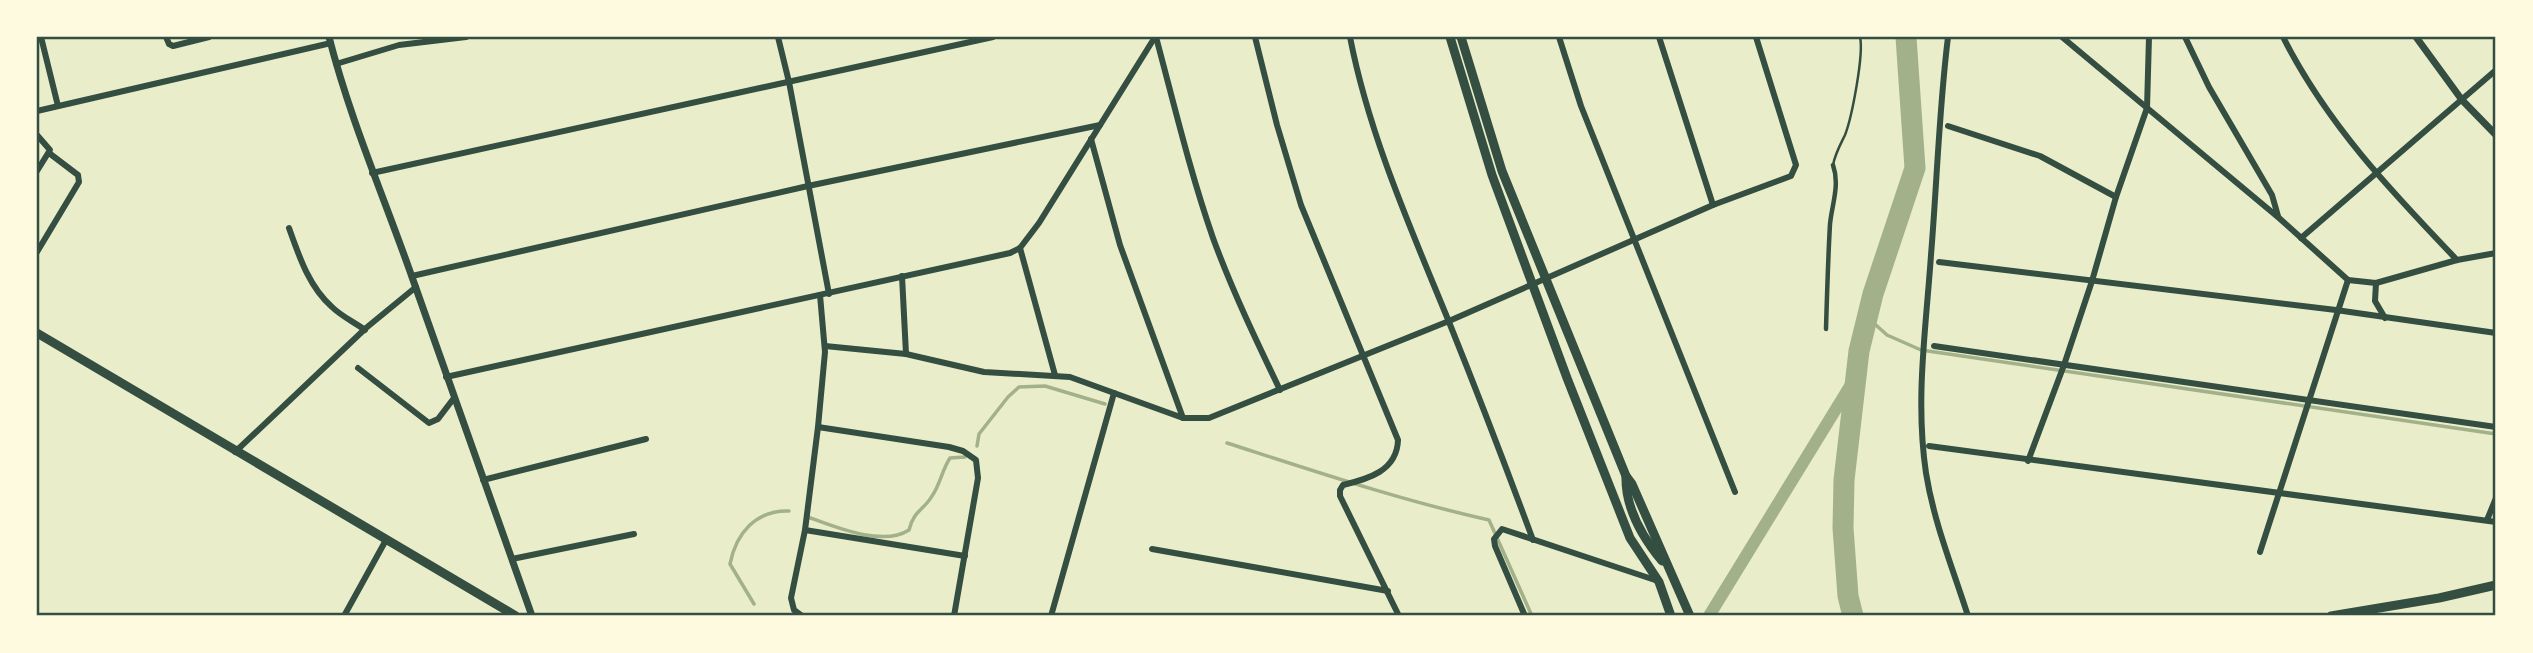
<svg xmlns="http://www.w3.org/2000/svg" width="2533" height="653" font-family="Jost,sans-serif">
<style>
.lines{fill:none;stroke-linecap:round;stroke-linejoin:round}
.stream{stroke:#a3b18a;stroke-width:3.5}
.canal{stroke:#a3b18a;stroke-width:12}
.river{stroke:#a3b18a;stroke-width:21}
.service{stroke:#344e41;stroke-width:2.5}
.pedestrian{stroke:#344e41;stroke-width:4.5}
.minor{stroke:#344e41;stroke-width:6}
.tertiary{stroke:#344e41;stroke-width:7}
.primary{stroke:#344e41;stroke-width:9}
.neatline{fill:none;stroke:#344e41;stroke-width:2.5}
</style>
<rect width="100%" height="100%" fill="#e9edc9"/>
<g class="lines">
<g class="stream">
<path d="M 1867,317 L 1887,335 L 1921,350 L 2496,434"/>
<path d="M 1227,443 C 1314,471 1400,500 1489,520 L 1532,616"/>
<path d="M 977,446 L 979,434 L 1008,397 L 1019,387 L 1045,386 L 1105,404"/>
<path d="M 808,517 C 835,527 883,547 909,530 C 914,510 924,510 932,496 C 940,485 942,470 950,458 L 965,457"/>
<path d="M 754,604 L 730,564 C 736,533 756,510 789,511"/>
<path d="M 2495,616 L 2496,614"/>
</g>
<path class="canal" d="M 1709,616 L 1855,378"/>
<path class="river" d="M 1853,616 L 1848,596 L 1843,528 L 1844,480 L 1859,351 L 1873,294 L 1915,168 L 1906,37"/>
<path class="service" d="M 1833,165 C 1835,154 1840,145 1845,135 C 1852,117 1864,54 1860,37"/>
<path class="pedestrian" d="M 1826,329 C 1827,294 1828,259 1830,224 C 1832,204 1840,185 1833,165"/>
<g class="minor">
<path d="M 41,37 L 58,106"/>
<path d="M 166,37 L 169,44 L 173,46 L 209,37"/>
<path d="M 778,37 L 789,82 L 829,294"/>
<path d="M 1156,37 C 1174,104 1190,172 1213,238 C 1232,290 1256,340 1280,390"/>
<path d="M 1255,37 L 1277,125 L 1301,205 L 1398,440 C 1397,471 1368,479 1343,485 L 1340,490 L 1340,496 L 1399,616"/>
<path d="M 1350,37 C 1369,135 1411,229 1449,322 C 1478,394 1506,467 1533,540"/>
<path d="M 1559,37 L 1581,106 L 1735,492"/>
<path d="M 1659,37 L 1713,205"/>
<path d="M 1948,37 C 1939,109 1937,182 1931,255 C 1926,328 1915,400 1926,473 C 1934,523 1953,569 1968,616"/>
<path d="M 2062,37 L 2279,218 L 2348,280 L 2376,283 L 2375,301 L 2385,318"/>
<path d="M 2185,37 L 2209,87 L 2272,195 L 2278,216"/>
<path d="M 2283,37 C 2327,124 2390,190 2457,260"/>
<path d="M 336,64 L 399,45 L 466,37"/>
<path d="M 37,111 L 331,43"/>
<path d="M 1948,126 L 2040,156 L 2116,197"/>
<path d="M 37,135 L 50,150 L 37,171"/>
<path d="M 1091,139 L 1120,245 L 1183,418"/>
<path d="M 372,173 L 993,37"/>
<path d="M 289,228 C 299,256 309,287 332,307 C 341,316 354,322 365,330"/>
<path d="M 2301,238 L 2496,70"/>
<path d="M 1020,248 L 1055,375"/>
<path d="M 37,252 L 79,182 L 78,175 L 49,153"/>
<path d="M 1939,262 L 2336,310 L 2496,333"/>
<path d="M 412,276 L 808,186 L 1100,125"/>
<path d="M 902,276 L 906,354"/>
<path d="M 2376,283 L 2457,260 L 2496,253"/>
<path d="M 825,346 L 906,354 L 984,372 L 1070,377 L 1183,418 L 1209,418 L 1449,321 L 1713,205 L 1791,176 L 1796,165 L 1756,37"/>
<path d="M 1934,346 L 2496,427"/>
<path d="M 358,368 L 429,423 L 438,419 L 454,398"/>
<path d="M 446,377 L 1010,253 L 1020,248 L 1039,223 L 1155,37"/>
<path d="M 818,427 L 949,447 L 963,451 L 976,460 L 978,478 L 954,616"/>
<path d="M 1929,446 L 2496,522"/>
<path d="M 235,452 L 366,328 L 416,287"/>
<path d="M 2028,461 L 2064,365 L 2092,281 L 2116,197 L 2147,108 L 2149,37"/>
<path d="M 483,480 L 646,439"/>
<path d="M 2487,520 L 2496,498"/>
<path d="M 805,530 L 965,556"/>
<path d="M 1152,549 L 1388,591"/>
<path d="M 2260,552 L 2348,280"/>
<path d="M 512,559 L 634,534"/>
<path d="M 344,616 L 386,540"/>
<path d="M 802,616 L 794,610 L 791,598 L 805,530 L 818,427 L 825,352 L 820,295"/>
<path d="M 1051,616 L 1114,393"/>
<path d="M 1525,616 L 1495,546 L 1494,539 L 1502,529 L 1658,581"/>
</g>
<g class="tertiary">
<path d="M 329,37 C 350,119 384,197 412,277 C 452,390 492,503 532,616"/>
<path d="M 2416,37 L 2462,100 L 2496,135"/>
</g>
<g class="primary">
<path d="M 1450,37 L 1492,175 L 1567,378 L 1630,538 L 1659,582 L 1671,616"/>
<path d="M 1461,37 L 1502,171 L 1626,476 L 1632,484 L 1690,616"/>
<path d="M 37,333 L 516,616"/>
<path d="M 1626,476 C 1625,507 1643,538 1662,561"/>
<path d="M 2331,616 L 2439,598 L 2496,585"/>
</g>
</g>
<rect width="2533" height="653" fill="none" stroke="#fefae0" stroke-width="77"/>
<rect x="38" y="38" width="2456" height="576" class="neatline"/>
</svg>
